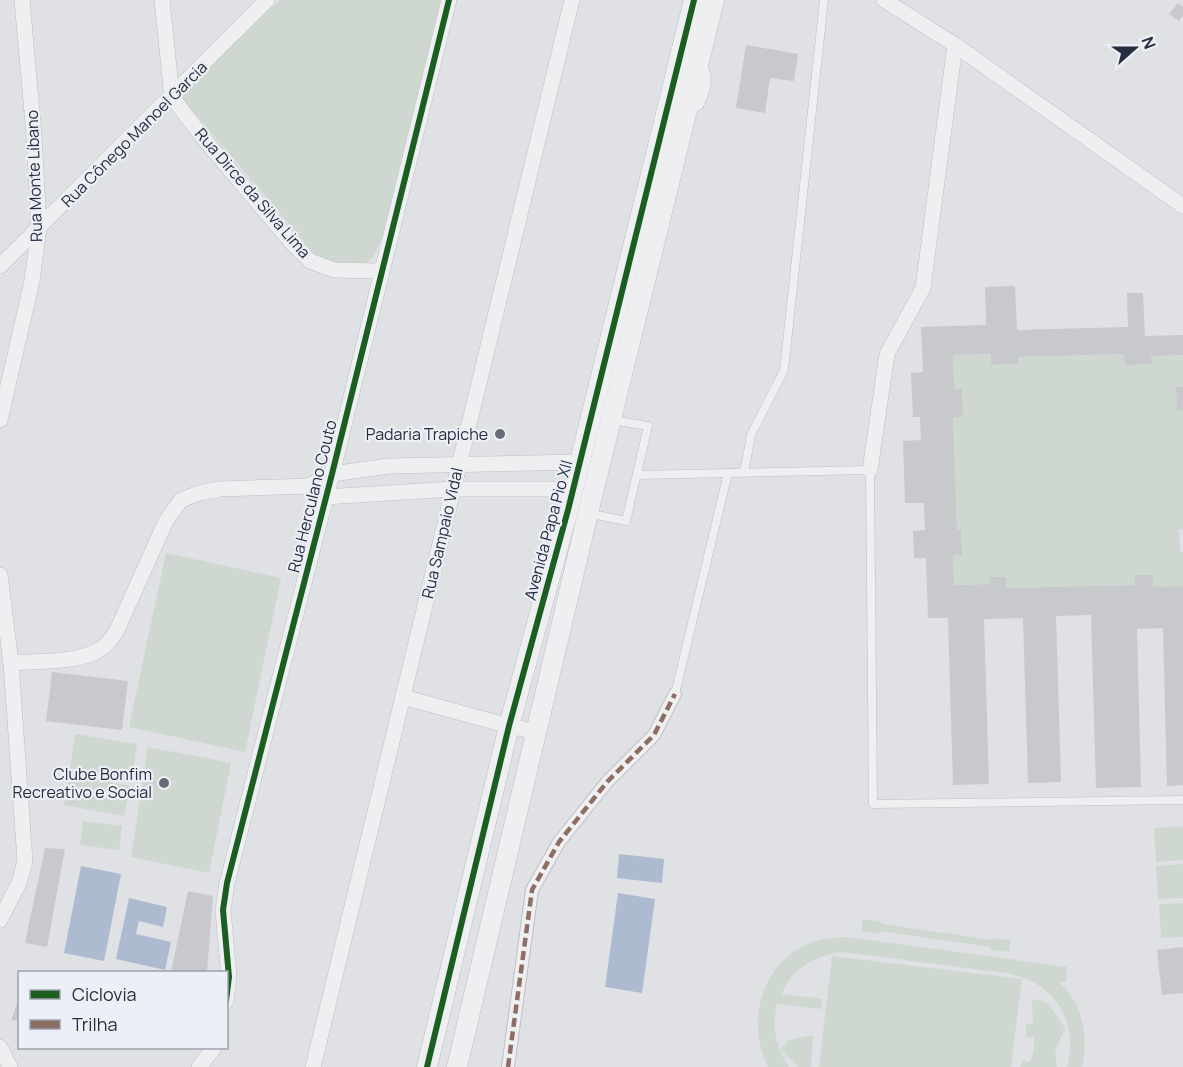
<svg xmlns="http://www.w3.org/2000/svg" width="1183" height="1067" font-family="Manrope,sans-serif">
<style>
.green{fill:#ced8d0}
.water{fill:#adbbd1}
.building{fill:#c7c9cd}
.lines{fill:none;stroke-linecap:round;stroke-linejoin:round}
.service-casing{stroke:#bdbfc3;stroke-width:9}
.pedestrian-casing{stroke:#bdbfc3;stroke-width:14}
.minor-casing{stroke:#bdbfc3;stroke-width:16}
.tertiary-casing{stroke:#bdbfc3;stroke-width:21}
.service{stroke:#efeff2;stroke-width:8}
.pedestrian{stroke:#efeff2;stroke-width:12}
.minor{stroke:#efeff2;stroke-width:15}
.tertiary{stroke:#efeff2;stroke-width:20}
.quiet{stroke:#8d6e63;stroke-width:4.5;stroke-dasharray:9 4.5;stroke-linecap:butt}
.cycleway-casing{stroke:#eceff5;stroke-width:10}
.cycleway{stroke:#1b5e20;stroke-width:6}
.poi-dot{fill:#676c78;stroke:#eceff5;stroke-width:2}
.labels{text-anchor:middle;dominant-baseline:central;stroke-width:4.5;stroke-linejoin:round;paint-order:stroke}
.street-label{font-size:16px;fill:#262d3e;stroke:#eceff5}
.poi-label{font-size:16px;fill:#262d3e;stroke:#eceff5;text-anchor:end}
</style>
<rect width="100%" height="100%" fill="#dfe1e5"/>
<g class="green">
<path d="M 280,0 L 443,0 L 382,238 L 374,256 L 364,265 L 323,264 L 179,95 Z"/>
<path d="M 991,354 L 992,365 L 1018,364 L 1018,357 L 1124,354 L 1152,363 L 1151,356 L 1183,355 L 1183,387 L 1176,387 L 1177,411 L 1183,410 L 1183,529 L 1179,529 L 1180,552 L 1183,552 L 1183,586 L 1153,587 L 1152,575 L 1134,575 L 1135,585 L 1006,588 L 1006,577 L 990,577 L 990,584 L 954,585 L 953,555 L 962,554 L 961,530 L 957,530 L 953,418 L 963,417 L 962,389 L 954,390 L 953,355 Z"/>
<path d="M 166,553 L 281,578 L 245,752 L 129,727 Z"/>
<path d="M 75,734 L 137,744 L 132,779 L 70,769 Z"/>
<path d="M 148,747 L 231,763 L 209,873 L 131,857 Z"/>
<path d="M 70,774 L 130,786 L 124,816 L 64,805 Z"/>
<path d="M 83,821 L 122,826 L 119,850 L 80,845 Z"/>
<path d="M 1183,826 L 1183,860 L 1156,862 L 1154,828 Z"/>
<path d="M 1183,864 L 1183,898 L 1158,899 L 1156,866 Z"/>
<path d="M 1183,903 L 1183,937 L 1161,938 L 1159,904 Z"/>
<path d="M 863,919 L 881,922 L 881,924 L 992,940 L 992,938 L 1011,940 L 1009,952 L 991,950 L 991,947 L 880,931 L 879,934 L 861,931 Z"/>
<path d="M 848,937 L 1067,967 L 1066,982 L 1058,982 C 1083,1001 1089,1038 1082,1067 L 1067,1067 C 1080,1020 1053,981 1006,973 L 842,952 C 817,955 790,969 782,994 L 822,999 L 821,1009 L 777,1004 C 771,1027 776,1047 789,1067 L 768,1067 C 745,1022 761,962 811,943 C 823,938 835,938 848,937 Z"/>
<path d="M 832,956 L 1022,979 L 1011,1067 L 819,1067 Z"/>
<path d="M 1032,999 L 1048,1003 L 1065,1028 L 1055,1051 L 1057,1067 L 1020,1067 L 1023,1060 L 1030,1062 L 1034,1049 L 1034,1037 L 1026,1037 L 1026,1024 L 1033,1023 Z"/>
<path d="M 807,1036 L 813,1036 L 811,1067 L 798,1067 L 780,1049 L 789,1040 Z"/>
</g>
<g class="water">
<path d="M 619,854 L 664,859 L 662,883 L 617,878 Z"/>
<path d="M 81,866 L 121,874 L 104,961 L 64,953 Z"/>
<path d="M 618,893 L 655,899 L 642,993 L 605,987 Z"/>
<path d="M 129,898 L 167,907 L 163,927 L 139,921 L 136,934 L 171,942 L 165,970 L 116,959 Z"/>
</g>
<g class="building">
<path d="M 1178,3 L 1183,7 L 1183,15 L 1179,21 L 1169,14 Z"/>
<path d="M 746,45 L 798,54 L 794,81 L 770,78 L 765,113 L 736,108 Z"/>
<path d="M 1015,286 L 1017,330 L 1128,327 L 1127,293 L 1143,293 L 1145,336 L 1183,335 L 1183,355 L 1151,356 L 1152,364 L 1125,365 L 1124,354 L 1018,357 L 1018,364 L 991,365 L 991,354 L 953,355 L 954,390 L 962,389 L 963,417 L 953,418 L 957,530 L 961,530 L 962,555 L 953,555 L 954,585 L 990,584 L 989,577 L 1006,577 L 1006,588 L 1135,585 L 1134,575 L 1153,575 L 1153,587 L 1183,586 L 1183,785 L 1167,786 L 1163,628 L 1137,629 L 1141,787 L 1096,788 L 1091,615 L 1056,616 L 1061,782 L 1028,783 L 1023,618 L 984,619 L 989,784 L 953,785 L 948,618 L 928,618 L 926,558 L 914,558 L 913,531 L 925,530 L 924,503 L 905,503 L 903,441 L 921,440 L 920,417 L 913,417 L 911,373 L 923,372 L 921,327 L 986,325 L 985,287 Z"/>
<path d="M 1176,387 L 1183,387 L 1183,410 L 1177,411 Z"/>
<path d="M 52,672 L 128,681 L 122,730 L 46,721 Z"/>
<path d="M 45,848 L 65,849 L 47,947 L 25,943 Z"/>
<path d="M 188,891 L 213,896 L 207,972 L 171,972 Z"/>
<path d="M 1183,947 L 1183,993 L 1162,995 L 1157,950 Z"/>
<path d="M 18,994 L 20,994 L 20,1021 L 11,1020 L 17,1004 Z"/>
</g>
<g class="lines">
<defs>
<g id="service">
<path d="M 689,111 L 699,106 C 706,92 711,78 702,64"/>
<path d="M 744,473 L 751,435 L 784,370 L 824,0"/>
<path d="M 637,475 L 870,470 L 873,804 L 1183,800"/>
<path d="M 587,513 L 626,521 L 648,426 L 612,420"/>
<path d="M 675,694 L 728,473"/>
</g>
<path id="pedestrian" d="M 508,1067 L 532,890 L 559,842 L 607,782 L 654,735 L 675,694"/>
<g id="minor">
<path d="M 162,0 L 172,97 L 204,139 L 291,242 L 310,261 L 334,270 L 381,271"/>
<path d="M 884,0 L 955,45 L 1183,206"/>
<path d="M 0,266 L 267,0"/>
<path d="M 0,420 L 32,281 L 39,228 L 34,135 L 22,0"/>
<path d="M 870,470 L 887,354 L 923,288 L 955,45"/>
<path d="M 317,491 L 325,497 L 453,489 L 573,489"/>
<path d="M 0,575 L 11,663 L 25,861 L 19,883 L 0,920"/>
<path d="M 11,663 C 36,661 83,663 102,648 C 109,643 113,637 117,630 L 166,521 L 181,500 L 199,493 L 221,489 L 308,486 L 332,474 L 389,466 L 580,462"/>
<path d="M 403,697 L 509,726 L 537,732"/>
<path d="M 226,1001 L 229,977 L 223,910 L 227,883 L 332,474 L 449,0"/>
<path d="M 0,1047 L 10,1067"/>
<path d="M 199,1067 L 214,1048"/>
<path d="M 313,1067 L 572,0"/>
</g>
<g id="tertiary">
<path d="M 427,1067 L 509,726 L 568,510 L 694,0"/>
<path d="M 457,1067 L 588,513 L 714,0"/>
</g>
</defs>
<use href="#service" class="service-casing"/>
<use href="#pedestrian" class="pedestrian-casing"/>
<use href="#minor" class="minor-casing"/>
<use href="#tertiary" class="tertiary-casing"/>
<use href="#service" class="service"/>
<use href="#pedestrian" class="pedestrian"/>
<use href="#minor" class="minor"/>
<use href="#tertiary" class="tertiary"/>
<path class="quiet" d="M 508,1067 L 532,890 L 559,842 L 607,782 L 654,735 L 675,694"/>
<defs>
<g id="cycleway">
<path d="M 226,1001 L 229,977 L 223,910 L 227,883 L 332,474 L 449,0"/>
<path d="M 427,1067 L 509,726 L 568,510 L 694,0"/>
</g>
</defs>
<use href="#cycleway" class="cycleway-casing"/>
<use href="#cycleway" class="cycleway"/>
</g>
<g class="poi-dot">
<circle cx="500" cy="434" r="6"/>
<circle cx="164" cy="783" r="6"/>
</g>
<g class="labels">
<g class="street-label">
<text transform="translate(134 134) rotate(-45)">Rua Cônego Manoel Garcia</text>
<text transform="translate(34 176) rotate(-92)">Rua Monte Líbano</text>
<text transform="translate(253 193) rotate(49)">Rua Dirce da Silva Lima</text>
<text transform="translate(312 496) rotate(-76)">Rua Herculano Couto</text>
<text transform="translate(548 530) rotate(-75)">Avenida Papa Pio XII</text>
<text transform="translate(442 533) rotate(-77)">Rua Sampaio Vidal</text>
</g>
<g class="poi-label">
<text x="488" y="434">Padaria Trapiche</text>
<text x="152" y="774">Clube Bonfim<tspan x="152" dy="18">Recreativo e Social</tspan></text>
</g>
</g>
<rect x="18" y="971" width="210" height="78" fill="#eceff5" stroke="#9da1ac" stroke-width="1.5"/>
<rect x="30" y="990" width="30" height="9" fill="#1b5e20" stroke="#9da1ac" stroke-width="1.5"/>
<text x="72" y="1001" font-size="18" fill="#262d3e">Ciclovia</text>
<rect x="30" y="1020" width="30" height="9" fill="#8d6e63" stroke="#9da1ac" stroke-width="1.5"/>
<text x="72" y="1031" font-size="18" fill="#262d3e">Trilha</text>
<g transform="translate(1135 48) rotate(69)" stroke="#eceff5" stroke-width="4.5" paint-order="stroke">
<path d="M0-4.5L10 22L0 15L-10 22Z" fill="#262d3e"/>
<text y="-9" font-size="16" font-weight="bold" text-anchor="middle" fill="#262d3e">N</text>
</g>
</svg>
